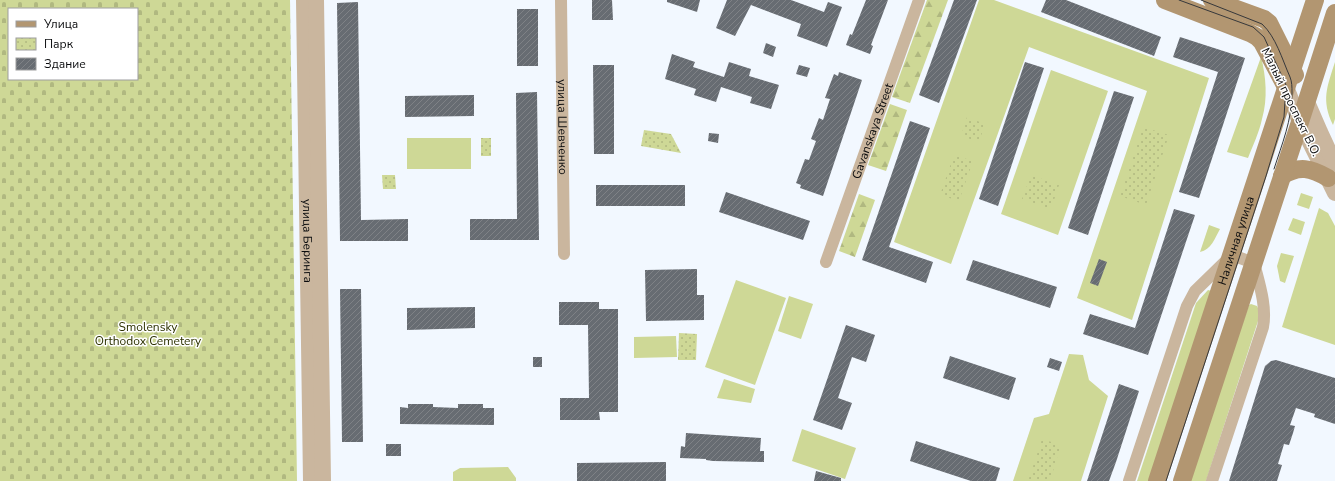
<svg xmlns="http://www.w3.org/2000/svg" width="1335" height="481" font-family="'Nunito Sans',sans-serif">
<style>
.grass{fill:#ced896}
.forest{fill:url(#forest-firs)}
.cemetery{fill:url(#cemetery-stones);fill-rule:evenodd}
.park{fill:url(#park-dots)}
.building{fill:url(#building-hatch)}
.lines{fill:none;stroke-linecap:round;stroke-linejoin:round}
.minor{stroke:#cab69e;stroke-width:12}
.tertiary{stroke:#cab69e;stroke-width:16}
.secondary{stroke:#b29671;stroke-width:18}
.tram{stroke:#36383b;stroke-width:1}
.labels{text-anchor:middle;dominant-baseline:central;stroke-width:3;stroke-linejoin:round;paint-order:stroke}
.street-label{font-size:12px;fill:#0a0b0d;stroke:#fff}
.park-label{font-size:12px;fill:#2d3200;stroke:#fff}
</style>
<defs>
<pattern id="forest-firs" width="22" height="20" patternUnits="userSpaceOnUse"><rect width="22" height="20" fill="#ced896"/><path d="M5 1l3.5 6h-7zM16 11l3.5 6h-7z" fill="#b0b880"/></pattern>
<pattern id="cemetery-stones" width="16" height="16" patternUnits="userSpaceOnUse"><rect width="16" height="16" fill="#ced896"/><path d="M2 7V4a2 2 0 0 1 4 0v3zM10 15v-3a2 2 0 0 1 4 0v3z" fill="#b0b880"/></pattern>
<pattern id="park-dots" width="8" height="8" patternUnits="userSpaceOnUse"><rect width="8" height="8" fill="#ced896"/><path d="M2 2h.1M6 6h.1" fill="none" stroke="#b0b880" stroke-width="1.8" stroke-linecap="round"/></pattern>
<pattern id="building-hatch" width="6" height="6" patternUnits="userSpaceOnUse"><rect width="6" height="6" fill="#676c72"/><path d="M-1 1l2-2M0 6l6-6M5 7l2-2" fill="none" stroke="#7f8286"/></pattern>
</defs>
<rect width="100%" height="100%" fill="#f2f8ff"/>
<g class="grass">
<path d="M 979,0 L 994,0 L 1209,78 L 1132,320 L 1077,298 L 1147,91 L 1029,47 L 951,264 L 894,242 Z"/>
<path d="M 1261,57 C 1266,76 1268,99 1262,119 C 1259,133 1253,145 1248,158 L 1227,152 Z"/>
<path d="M 1335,62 L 1335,119 L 1333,125 C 1321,100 1327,87 1335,62 Z"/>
<path d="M 1051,70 L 1108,91 L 1058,235 L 1001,214 Z"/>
<rect x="407" y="138" width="64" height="31"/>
<path d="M 1301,193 L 1313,197 L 1309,209 L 1297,205 Z"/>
<path d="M 1319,208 L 1328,213 L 1335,226 L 1335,345 L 1282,327 Z"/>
<path d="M 1293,218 L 1305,222 L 1301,235 L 1288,230 Z"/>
<path d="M 1209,225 L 1220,229 C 1215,238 1211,250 1200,252 Z"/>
<path d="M 1281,253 L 1294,256 L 1285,283 L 1280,281 L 1277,266 Z"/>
<path d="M 736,280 L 786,298 L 755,385 L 705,367 Z"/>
<path d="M 1208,290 L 1212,291 L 1151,481 L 1137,481 L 1196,303 Z"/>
<path d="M 789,296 L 813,304 L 801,339 L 778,331 Z"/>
<path d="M 1251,304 L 1257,306 L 1259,310 L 1259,318 L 1206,481 L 1188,481 L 1249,305 Z"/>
<path d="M 676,336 L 677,357 L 634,358 L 634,337 Z"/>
<path d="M 1069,354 L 1083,355 L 1089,380 L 1108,396 L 1081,481 L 1013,481 L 1034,418 L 1049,414 Z"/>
<path d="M 724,379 L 755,389 L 751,403 L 717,398 Z"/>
<path d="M 802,429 L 856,448 L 845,479 L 792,461 Z"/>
<path d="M 508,467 L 516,478 L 516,481 L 453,481 L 453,472 L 460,468 Z"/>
</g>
<g class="forest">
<path d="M 927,0 L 948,0 L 910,103 L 892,97 Z"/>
<path d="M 890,104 L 907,110 L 886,171 L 868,165 Z"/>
<path d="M 859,194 L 875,200 L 855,257 L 839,251 Z"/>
</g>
<path class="cemetery" d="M 0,0 L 290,0 L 297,481 L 0,481 ZM 9,9 L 137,9 L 137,79 L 9,79 Z"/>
<g class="park">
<path d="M 967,117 L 985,124 L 979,142 L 961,136 Z"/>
<path d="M 1143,127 L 1169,135 L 1146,205 L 1120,196 Z"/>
<path d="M 644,130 L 671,134 L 681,153 L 641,146 Z"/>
<rect x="481" y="138" width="10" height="18"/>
<path d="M 954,155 L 973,161 L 959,201 L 940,195 Z"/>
<path d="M 382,175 L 395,175 L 396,189 L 383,189 Z"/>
<path d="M 1031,175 L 1059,185 L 1051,209 L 1022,199 Z"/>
<path d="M 679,333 L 697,334 L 696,360 L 678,360 Z"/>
<path d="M 1042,439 L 1061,445 L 1050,481 L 1028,481 Z"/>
</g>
<g class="building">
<path d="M 592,0 L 612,0 L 613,20 L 592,20 Z"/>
<path d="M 667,0 L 700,0 L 697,12 L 667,2 Z"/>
<path d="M 727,0 L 791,0 L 824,12 L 828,2 L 842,7 L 827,47 L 797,36 L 801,24 L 751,5 L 735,36 L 716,28 Z"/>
<path d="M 866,0 L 888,0 L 871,45 L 873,46 L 870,54 L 846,45 L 850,34 L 852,35 Z"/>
<path d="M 954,0 L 977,0 L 939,103 L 919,95 Z"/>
<path d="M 1046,0 L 1066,0 L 1161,37 L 1154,56 L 1041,12 Z"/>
<path d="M 358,2 L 361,220 L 408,219 L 408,241 L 340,241 L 337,3 Z"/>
<rect x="517" y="9" width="21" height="57"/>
<path d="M 1180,37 L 1245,58 L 1199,198 L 1179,192 L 1218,72 L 1173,57 Z"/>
<path d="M 766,43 L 776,47 L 773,57 L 763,53 Z"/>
<path d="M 672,54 L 695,62 L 693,67 L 724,77 L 729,62 L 751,69 L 749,76 L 779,85 L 771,109 L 750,103 L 752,97 L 721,87 L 716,102 L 694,95 L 696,89 L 665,79 Z"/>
<path d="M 1025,62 L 1044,68 L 998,206 L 979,199 Z"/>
<path d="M 593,65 L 614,65 L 614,154 L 594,154 Z"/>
<path d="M 799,65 L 810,68 L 807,77 L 796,74 Z"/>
<path d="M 839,72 L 862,80 L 823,196 L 800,188 L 801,185 L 796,183 L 805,159 L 809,160 L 816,141 L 811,139 L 819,118 L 823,120 L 830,99 L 825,98 L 829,87 L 834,74 L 838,76 Z"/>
<path d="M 1114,91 L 1134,97 L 1088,235 L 1068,228 Z"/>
<path d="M 537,92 L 539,240 L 470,240 L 470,219 L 517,219 L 516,93 Z"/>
<path d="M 474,95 L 474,116 L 405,117 L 405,96 Z"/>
<path d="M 910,121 L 930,128 L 889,247 L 933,262 L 926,283 L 862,260 Z"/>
<path d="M 709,133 L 719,134 L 718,143 L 708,141 Z"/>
<rect x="596" y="185" width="89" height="21"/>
<path d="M 726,192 L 810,221 L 803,240 L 719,212 Z"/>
<path d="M 1174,209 L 1195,215 L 1148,355 L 1083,334 L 1090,314 L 1135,328 Z"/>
<path d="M 1099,259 L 1107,262 L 1098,286 L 1090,283 Z"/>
<path d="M 973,260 L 1057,287 L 1050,308 L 966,280 Z"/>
<path d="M 697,269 L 697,295 L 704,295 L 704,320 L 646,321 L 645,270 Z"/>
<path d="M 340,289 L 361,289 L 363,442 L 342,442 Z"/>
<path d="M 559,302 L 599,302 L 599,309 L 618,309 L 618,412 L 599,412 L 600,420 L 560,420 L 560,398 L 589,398 L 588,325 L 559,325 Z"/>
<path d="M 475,307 L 475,328 L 407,330 L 407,308 Z"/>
<path d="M 846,325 L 875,335 L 866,362 L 852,357 L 838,398 L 852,403 L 842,430 L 813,420 Z"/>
<path d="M 950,356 L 1016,378 L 1009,400 L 943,378 Z"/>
<rect x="533" y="357" width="9" height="10"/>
<path d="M 1050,358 L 1062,362 L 1059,371 L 1047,367 Z"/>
<path d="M 1276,360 L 1335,378 L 1335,424 L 1314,417 L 1315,414 L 1296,408 L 1290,425 L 1295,426 L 1293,433 L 1289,445 L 1284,444 L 1278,464 L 1282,465 L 1277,481 L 1229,481 L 1265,366 L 1271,361 Z"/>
<path d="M 1119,384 L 1139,391 L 1116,462 L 1109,481 L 1087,481 Z"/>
<path d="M 408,404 L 433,404 L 433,407 L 458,408 L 458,404 L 483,404 L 483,408 L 494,408 L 494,425 L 400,424 L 400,407 L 408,408 Z"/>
<path d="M 686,433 L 761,438 L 760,451 L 764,451 L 764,462 L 713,461 L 706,460 L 706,459 L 680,458 L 681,446 L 685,447 Z"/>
<path d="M 916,441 L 1000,468 L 996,481 L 971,481 L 910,461 Z"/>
<rect x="386" y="444" width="15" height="12"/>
<path d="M 666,462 L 666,481 L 577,481 L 577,463 Z"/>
<path d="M 816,471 L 841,478 L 841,481 L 814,481 Z"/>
</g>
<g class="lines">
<g class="minor">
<path id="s1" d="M 561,0 L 564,254"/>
<path id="s2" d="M 826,262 L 919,0"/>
<path d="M 1129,481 L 1187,306 L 1195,291 L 1232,255 L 1254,263 C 1259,283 1267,306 1263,327 L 1212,481"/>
</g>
<g class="tertiary">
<path id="s3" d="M 304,0 L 311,481"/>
<path d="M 316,0 L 323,481"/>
<path d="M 1286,87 L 1300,122 L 1335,193"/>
<path d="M 1307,102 L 1320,132 L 1335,164"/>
</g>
<g class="secondary">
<path d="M 1165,0 L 1250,33 L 1257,37 L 1262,42 L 1286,87"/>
<path d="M 1212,0 L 1264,19 L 1269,23 L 1295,75"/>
<path d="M 1282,176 C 1299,165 1311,168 1328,178"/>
<path id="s4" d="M 1157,481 L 1315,0"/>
<path d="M 1182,481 L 1300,122 L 1335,13"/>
</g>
<g class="tram">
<path d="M 1201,0 L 1262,24 C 1276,37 1282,59 1290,77 C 1292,82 1292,87 1292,93 C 1292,120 1282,144 1274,169"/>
<path d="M 1166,481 L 1266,176 L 1284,117 L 1286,85 L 1264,37 L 1253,27 L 1179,0"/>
</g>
</g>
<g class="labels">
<g class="street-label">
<text transform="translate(1291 102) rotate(64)">Малый проспект В.О.</text>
<text stroke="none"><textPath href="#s1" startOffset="127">улица Шевченко</textPath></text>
<text stroke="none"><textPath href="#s2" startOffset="139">Gavanskaya Street</textPath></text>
<text stroke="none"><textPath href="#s3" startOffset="241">улица Беринга</textPath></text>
<text stroke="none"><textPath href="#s4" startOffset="253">Наличная улица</textPath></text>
</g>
<g class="park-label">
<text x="148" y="327">Smolensky<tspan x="148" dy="14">Orthodox Cemetery</tspan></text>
</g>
</g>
<rect x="8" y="8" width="130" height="72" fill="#ffffff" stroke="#9d9d9e"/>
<rect x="16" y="21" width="20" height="6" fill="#b29671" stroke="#9d9d9e"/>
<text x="44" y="28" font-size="12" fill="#0a0b0d">Улица</text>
<rect x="16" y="38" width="20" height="12" fill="url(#park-dots)" stroke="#9d9d9e"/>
<text x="44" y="48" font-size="12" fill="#0a0b0d">Парк</text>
<rect x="16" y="58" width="20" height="12" fill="url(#building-hatch)" stroke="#9d9d9e"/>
<text x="44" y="68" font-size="12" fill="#0a0b0d">Здание</text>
</svg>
